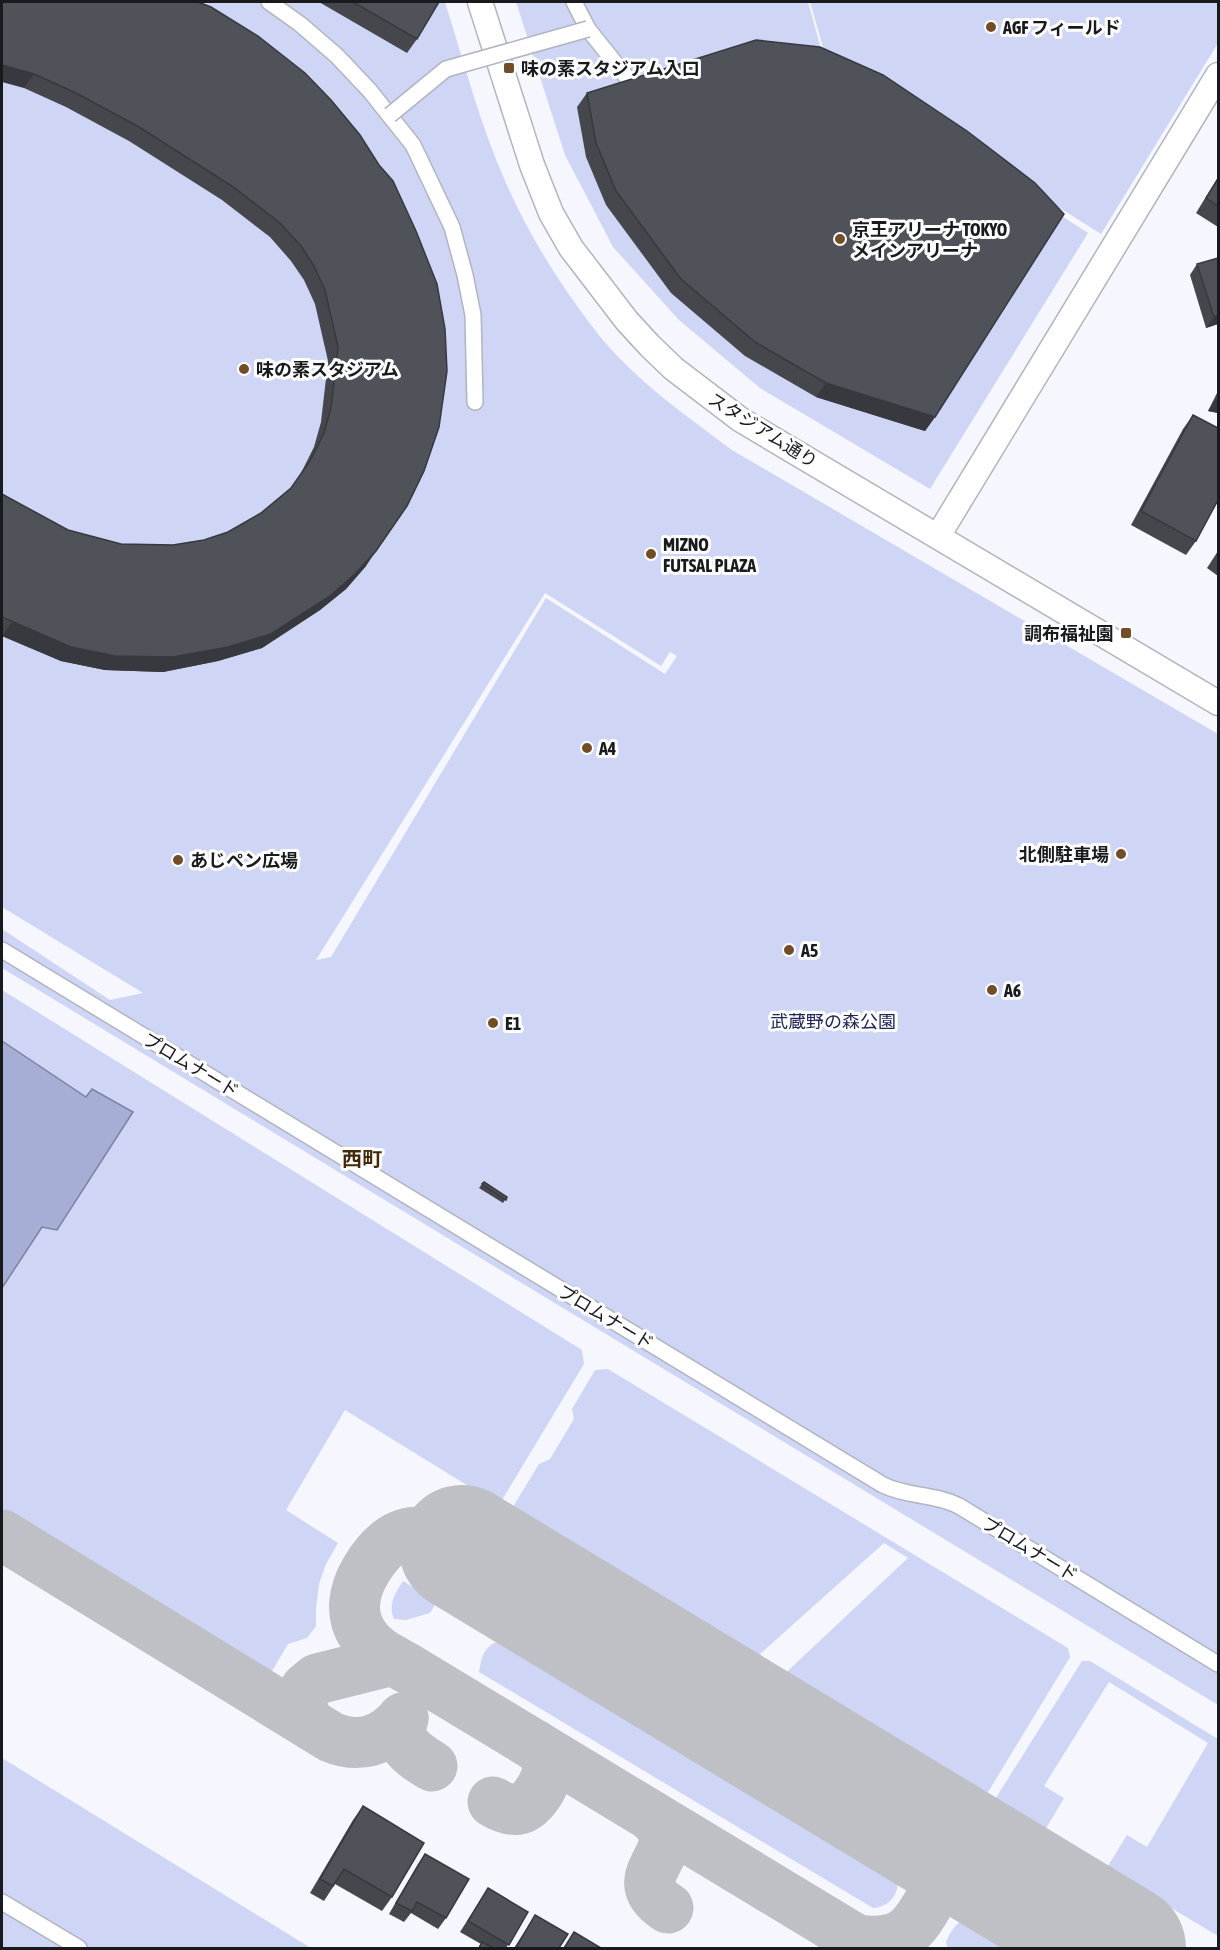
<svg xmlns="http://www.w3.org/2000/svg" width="1220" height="1950" font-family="'Asap Condensed','Noto Sans JP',sans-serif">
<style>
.green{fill:#ced5f5;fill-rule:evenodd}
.water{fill:#a6aed6;stroke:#7c829e;stroke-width:1.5}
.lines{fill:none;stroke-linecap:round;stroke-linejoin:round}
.taxiway{stroke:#bec0c6;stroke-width:51}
.runway{stroke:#bec0c6;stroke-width:126}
.pedestrian-casing{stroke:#b2b4be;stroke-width:18}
.tertiary-casing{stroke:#b2b4be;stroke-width:27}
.pedestrian{stroke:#fff;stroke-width:15}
.tertiary{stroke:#fff;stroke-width:24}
.pedestrian-bridge-casing{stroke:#b2b4be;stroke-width:18;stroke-linecap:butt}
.pedestrian-bridge{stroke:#fff;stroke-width:15}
.wall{fill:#45474d}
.shaded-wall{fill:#38393f}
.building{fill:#50525a;stroke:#38393f;stroke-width:1.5}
.poi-dot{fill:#724e28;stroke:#fff;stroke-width:2}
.labels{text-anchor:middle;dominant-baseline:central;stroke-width:6;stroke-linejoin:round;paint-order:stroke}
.poi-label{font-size:18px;font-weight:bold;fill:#191a1d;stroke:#fff;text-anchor:start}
.street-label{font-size:18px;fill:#191a1d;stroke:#fff}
.park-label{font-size:18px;fill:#202456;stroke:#fff}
.neighbourhood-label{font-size:20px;font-weight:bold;fill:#442909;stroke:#fff}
</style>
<rect width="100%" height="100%" fill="#f6f7fe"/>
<g class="green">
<path d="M 2,2 L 445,2 C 464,62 480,125 506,183 C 529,236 562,288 598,334 C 635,380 685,415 732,450 L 1218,734 L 1218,1705 L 2,968 L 2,929 L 110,1000 L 143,993 L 2,907 ZM 545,593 L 661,666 L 670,652 L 677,656 L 665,674 L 546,598 L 331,957 L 316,960 Z"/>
<path d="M 516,2 L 808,2 L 825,63 L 1088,233 L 930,489 L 760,388 L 679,320 L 613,247 L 565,155 Z"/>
<path d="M 810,2 L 1218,2 L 1218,43 L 1101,234 L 827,61 Z"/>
<path d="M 2,990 L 582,1350 L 584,1364 L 499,1505 L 345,1410 L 286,1510 L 338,1543 L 326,1564 L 319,1584 L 316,1608 L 316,1626 L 307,1638 L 288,1644 L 269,1676 L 2,1515 Z"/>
<path d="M 608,1369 L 1068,1648 L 1070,1657 L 982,1802 L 778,1680 L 908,1558 L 884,1543 L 750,1663 L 508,1515 L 539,1464 L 550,1459 L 574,1419 L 572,1409 L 595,1370 Z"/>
<path d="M 403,1581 L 437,1602 L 430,1613 L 406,1620 L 394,1619 C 388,1604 395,1594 403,1581 Z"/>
<path d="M 503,1639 L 896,1873 C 902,1891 891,1907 873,1908 L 479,1672 C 482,1654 484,1646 503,1639 Z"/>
<path d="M 1082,1661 L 1090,1661 L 1218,1739 L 1218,1936 L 1106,1869 L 1127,1835 L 1147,1847 L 1208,1743 L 1109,1682 L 1044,1786 L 1064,1798 L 1044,1832 L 994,1801 Z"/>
<path d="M 2,1758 L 311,1948 L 2,1948 Z"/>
<path d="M 970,1919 L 978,1920 L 1025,1948 L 948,1948 L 946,1942 C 952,1930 956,1920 970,1919 Z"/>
</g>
<path class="water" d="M 2,1041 L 86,1097 L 92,1089 L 133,1112 L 57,1230 L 42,1227 L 2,1288 Z"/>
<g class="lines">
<g class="taxiway">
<path d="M 2,1535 L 331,1737 C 359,1749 384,1741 403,1718"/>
<path d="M 446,1539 C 410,1522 385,1538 366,1570 C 354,1590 349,1614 363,1635 C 373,1651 391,1659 407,1668 L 870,1948"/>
<path d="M 403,1718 C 395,1744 413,1754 432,1766"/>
<path d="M 313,1726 L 307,1720 L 299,1702 L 306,1688 L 317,1679 L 393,1660"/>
<path d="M 493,1802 C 515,1815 527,1811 540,1790 C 550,1772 552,1760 535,1745"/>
<path d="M 651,1816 C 693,1852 617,1875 668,1908"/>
<path d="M 913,1821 C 935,1840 941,1864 937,1891"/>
<path d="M 857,1940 C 932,1950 913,1894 958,1877 C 973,1871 988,1874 1003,1876"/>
</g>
<path class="runway" d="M 462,1548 L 1123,1948"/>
<defs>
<g id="pedestrian">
<path d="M 269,2 L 300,24 L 337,56 L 370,91 L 413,145 L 452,227 L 465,275 L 473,315 L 475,402"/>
<path d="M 574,2 L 588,29 L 636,89"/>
<path d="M 2,950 L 883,1485 C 907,1497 936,1494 959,1506 L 1218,1664"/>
<path d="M 2,1902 L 79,1948"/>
</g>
<g id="tertiary">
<path d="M 480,2 L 532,165 L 551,213 L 571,248 L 627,321 L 650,346 L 674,369 L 741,420 L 1218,703"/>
<path d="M 938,536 L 1218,75"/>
</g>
</defs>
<use href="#pedestrian" class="pedestrian-casing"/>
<use href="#tertiary" class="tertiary-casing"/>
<use href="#pedestrian" class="pedestrian"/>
<use href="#tertiary" class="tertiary"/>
<defs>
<path id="pedestrian-bridge" d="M 390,115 L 446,69 L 588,29"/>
</defs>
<use href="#pedestrian-bridge" class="pedestrian-bridge-casing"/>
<use href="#pedestrian-bridge" class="pedestrian-bridge"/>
</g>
<g class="wall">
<path d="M 2,2 L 305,73 L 366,566 L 346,589 L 320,610 L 262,648 L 218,661 L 163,672 L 105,670 L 61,661 L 2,636 L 2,494 L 68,530 L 121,544 L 173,545 L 204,540 L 228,532 L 261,513 L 291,488 L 300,475 L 314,447 L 321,422 L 328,361 L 315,304 L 304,280 L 291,261 L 270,237 L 222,200 L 129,141 L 66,107 L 24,88 Z"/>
<path d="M 319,2 L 439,2 L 417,39 L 407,53 Z"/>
<path d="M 587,93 L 935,417 L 925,431 L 816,397 L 745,356 L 671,293 L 606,205 L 586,157 L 577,107 Z"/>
<path d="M 1218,177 L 1218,227 L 1196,213 Z"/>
<path d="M 1197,264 L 1218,324 L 1206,328 L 1190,275 Z"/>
<path d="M 1218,391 L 1218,413 L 1208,411 Z"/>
<path d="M 1193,415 L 1196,541 L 1186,555 L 1131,525 L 1183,429 Z"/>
<path d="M 1218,551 L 1218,576 L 1207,568 Z"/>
<path d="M 482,1184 L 507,1197 L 503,1203 L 479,1188 Z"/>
<path d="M 363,1806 L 392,1897 L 382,1911 L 335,1884 L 324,1901 L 310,1893 L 353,1820 Z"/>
<path d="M 425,1854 L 446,1918 L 438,1929 L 411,1913 L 404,1922 L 389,1914 L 418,1864 Z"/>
<path d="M 488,1888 L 528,1912 L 506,1948 L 478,1948 L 481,1944 L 460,1932 Z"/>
<path d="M 535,1915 L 559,1948 L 514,1948 Z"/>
</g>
<g class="shaded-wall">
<path d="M 2,65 L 34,74 L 24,88 L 2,82 Z"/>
<path d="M 1218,315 L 1218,324 L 1206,328 L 1214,317 Z"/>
<path d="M 826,383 L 935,417 L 925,431 L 816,397 Z"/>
<path d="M 1215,400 L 1218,401 L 1218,413 L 1208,411 Z"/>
<path d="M 376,551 L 366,566 L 346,589 L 320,610 L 262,648 L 218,661 L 163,672 L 105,670 L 61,661 L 2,636 L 12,622 Z"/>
</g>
<g class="building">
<path d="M 2,2 L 198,2 L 211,7 L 258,36 L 305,73 L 331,100 L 360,135 L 379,165 L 393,181 L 416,231 L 437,284 L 445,329 L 447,371 L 439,427 L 424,471 L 407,506 L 376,551 L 355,574 L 330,596 L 271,634 L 228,647 L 173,657 L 115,656 L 71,647 L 2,617 L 2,494 L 68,530 L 121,544 L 173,545 L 204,540 L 228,532 L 261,513 L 291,488 L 310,461 L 324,433 L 331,408 L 338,347 L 325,290 L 314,266 L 301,246 L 280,223 L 232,186 L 139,127 L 76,93 L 34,74 L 2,65 Z"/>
<path d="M 353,2 L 439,2 L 417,39 Z"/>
<path d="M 756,40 L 820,47 L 883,75 L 967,131 L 1035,183 L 1064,214 L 935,417 L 826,383 L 755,342 L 681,279 L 616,191 L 596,143 L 587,93 Z"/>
<path d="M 1218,179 L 1218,206 L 1206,198 Z"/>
<path d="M 1218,258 L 1218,315 L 1214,317 L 1197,264 Z"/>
<path d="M 1193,415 L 1218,428 L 1218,500 L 1196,541 L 1141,511 Z"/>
<path d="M 484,1182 L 507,1197 L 506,1200 L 482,1184 Z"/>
<path d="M 363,1806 L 424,1843 L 392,1897 L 344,1869 L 333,1886 L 320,1879 Z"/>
<path d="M 425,1854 L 469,1879 L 446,1918 L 417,1902 L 412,1911 L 396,1903 Z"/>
<path d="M 488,1888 L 528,1912 L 509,1945 L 468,1921 Z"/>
<path d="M 535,1915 L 568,1934 L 559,1948 L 516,1948 Z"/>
<path d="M 574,1932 L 601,1948 L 564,1948 Z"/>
<path d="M 482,1942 L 493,1948 L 479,1948 Z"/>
</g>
<g class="poi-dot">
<circle cx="991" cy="27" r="6"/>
<rect x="503" y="62" width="12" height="12" rx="3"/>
<circle cx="840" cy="239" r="6"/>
<circle cx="244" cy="369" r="6"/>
<circle cx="651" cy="554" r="6"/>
<rect x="1120" y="627" width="12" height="12" rx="3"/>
<circle cx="587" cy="748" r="6"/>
<circle cx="1121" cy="854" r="6"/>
<circle cx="178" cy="860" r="6"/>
<circle cx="789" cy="950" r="6"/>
<circle cx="992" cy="990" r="6"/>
<circle cx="493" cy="1023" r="6"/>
</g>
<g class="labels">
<g class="poi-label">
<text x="1003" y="27">AGF フィールド</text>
<text x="521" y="68">味の素スタジアム入口</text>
<text x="852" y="229">京王アリーナ TOKYO<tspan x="852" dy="21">メインアリーナ</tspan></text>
<text x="256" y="369">味の素スタジアム</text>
<text x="663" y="544">MIZNO<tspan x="663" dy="21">FUTSAL PLAZA</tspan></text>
<text x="1114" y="633" text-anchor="end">調布福祉園</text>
<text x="599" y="748">A4</text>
<text x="1109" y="854" text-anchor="end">北側駐車場</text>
<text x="190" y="860">あじペン広場</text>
<text x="801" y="950">A5</text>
<text x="1004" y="990">A6</text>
<text x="505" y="1023">E1</text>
</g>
<g class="street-label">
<text transform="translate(763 430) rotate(32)">スタジアム通り</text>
<text transform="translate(191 1065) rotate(31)">プロムナード</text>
<text transform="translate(606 1317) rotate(31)">プロムナード</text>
<text transform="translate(1030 1549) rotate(31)">プロムナード</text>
</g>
<g class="park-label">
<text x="833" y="1021">武蔵野の森公園</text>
</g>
<g class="neighbourhood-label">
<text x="362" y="1158">西町</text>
</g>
</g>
<rect width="1220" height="1950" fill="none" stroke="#191a1d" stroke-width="6"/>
</svg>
